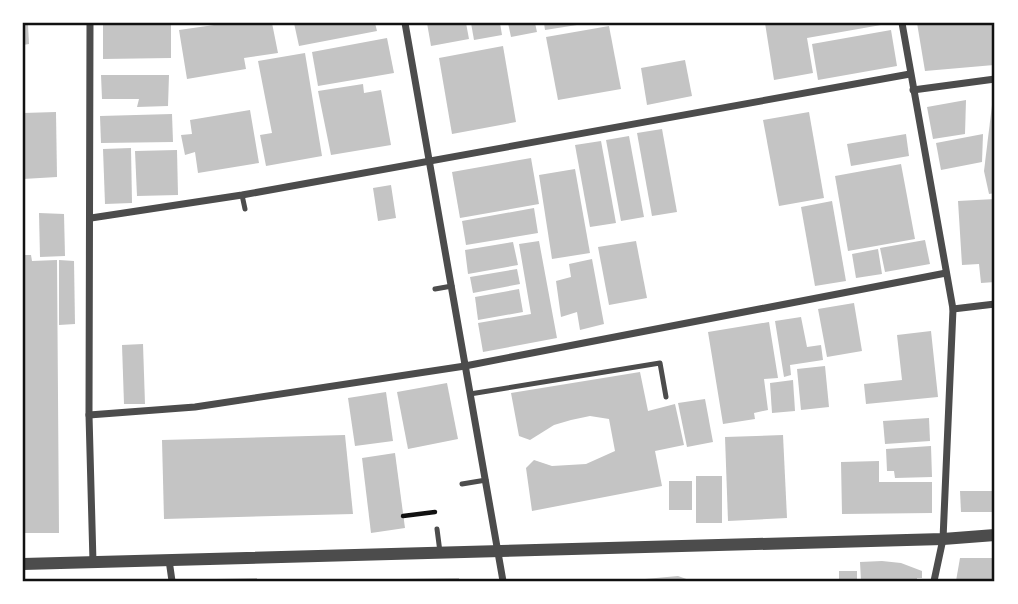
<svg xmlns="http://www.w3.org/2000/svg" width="1018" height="604" font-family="Literata,serif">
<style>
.building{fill:#c4c4c4}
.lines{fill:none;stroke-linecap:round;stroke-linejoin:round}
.path{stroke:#111;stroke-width:4.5}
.service{stroke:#4c4c4c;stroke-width:5}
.minor{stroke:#4c4c4c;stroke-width:7}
.tertiary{stroke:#4c4c4c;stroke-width:12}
.neatline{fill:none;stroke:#111;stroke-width:2.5}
</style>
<rect width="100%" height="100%" fill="#fff"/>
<g class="building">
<path d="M 103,23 L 171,23 L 171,58 L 103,59 Z"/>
<path d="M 228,23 L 272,23 L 278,53 L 244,58 L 246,69 L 187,79 L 179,30 Z"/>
<path d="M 294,23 L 375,23 L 377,31 L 299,46 Z"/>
<path d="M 427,23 L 466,23 L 469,39 L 431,46 Z"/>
<path d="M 471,23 L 500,23 L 502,35 L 474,40 Z"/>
<path d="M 508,23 L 535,23 L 537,32 L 511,37 Z"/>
<path d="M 544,23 L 576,23 L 577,25 L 545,30 Z"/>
<path d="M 765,23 L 881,23 L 881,25 L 807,38 L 813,73 L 774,80 Z"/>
<path d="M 917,23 L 995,23 L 994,65 L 925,71 Z"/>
<path d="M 23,25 L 28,25 L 29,44 L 23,45 Z"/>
<path d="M 609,26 L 621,89 L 558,100 L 546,37 Z"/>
<path d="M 891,30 L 897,66 L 818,80 L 812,44 Z"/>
<path d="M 387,38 L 394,73 L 318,86 L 312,52 Z"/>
<path d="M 503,46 L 516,122 L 452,134 L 439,58 Z"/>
<path d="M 305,53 L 322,156 L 266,166 L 260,135 L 272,133 L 258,61 Z"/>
<path d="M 685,60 L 692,96 L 647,105 L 641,68 Z"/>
<path d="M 101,75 L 169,75 L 168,106 L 137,107 L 139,99 L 102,99 Z"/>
<path d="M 363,84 L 364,93 L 381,90 L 391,145 L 331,155 L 318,91 Z"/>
<path d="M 995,96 L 995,193 L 989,194 L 984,171 L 993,97 Z"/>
<path d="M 966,100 L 965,134 L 933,139 L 927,107 Z"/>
<path d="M 250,110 L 259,163 L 198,173 L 195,152 L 185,155 L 181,135 L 192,134 L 190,120 Z"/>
<path d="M 56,112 L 57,177 L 23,179 L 23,113 Z"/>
<path d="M 809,112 L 824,198 L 779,206 L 763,120 Z"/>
<path d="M 172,114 L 173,142 L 101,143 L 100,116 Z"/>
<path d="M 662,129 L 677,212 L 652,216 L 637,133 Z"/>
<path d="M 906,134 L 909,156 L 851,166 L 847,144 Z"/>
<path d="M 983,134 L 982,162 L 941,170 L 936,143 Z"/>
<path d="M 629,136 L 644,217 L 621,221 L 606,140 Z"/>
<path d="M 601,141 L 616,223 L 590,227 L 575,145 Z"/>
<path d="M 131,148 L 132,203 L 105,204 L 103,149 Z"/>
<path d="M 177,150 L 178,195 L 137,196 L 135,151 Z"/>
<path d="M 531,158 L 539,204 L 460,218 L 452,172 Z"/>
<path d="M 901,164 L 915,239 L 848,251 L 835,176 Z"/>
<path d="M 575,169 L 590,253 L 552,259 L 539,175 Z"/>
<path d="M 391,185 L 396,218 L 378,221 L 373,188 Z"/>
<path d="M 995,199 L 995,282 L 981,283 L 979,264 L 962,265 L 958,201 Z"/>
<path d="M 832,201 L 846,281 L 815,286 L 801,207 Z"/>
<path d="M 534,208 L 538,233 L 466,245 L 462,221 Z"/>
<path d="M 39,213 L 64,214 L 65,256 L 40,257 Z"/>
<path d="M 925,240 L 930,264 L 885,272 L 880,248 Z"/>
<path d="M 539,241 L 557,338 L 483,352 L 478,323 L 531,314 L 519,244 Z"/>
<path d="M 636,241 L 647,298 L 609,305 L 598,247 Z"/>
<path d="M 513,242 L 518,265 L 468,274 L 465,250 Z"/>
<path d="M 878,249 L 882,274 L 856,278 L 852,254 Z"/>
<path d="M 23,255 L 31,255 L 32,261 L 57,260 L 59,533 L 23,533 Z"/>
<path d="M 592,259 L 604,324 L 580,330 L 577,312 L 561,317 L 556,281 L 571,277 L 569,264 Z"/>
<path d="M 59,260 L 74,261 L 75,324 L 59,325 Z"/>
<path d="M 517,269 L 520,284 L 473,293 L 470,277 Z"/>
<path d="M 519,289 L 523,312 L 478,320 L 475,297 Z"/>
<path d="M 854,303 L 862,351 L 827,357 L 818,309 Z"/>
<path d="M 801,317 L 807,347 L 821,345 L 823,360 L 790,365 L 791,375 L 784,377 L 775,321 Z"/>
<path d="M 769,322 L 778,378 L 764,379 L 768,410 L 754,413 L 755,419 L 723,424 L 708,332 Z"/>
<path d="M 931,331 L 938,397 L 866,404 L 864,384 L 902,380 L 897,335 Z"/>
<path d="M 143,344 L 145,404 L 124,404 L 122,345 Z"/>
<path d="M 825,366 L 829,407 L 801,410 L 797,369 Z"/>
<path d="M 640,372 L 648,411 L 675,404 L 684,445 L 655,451 L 662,486 L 532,511 L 526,468 L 534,460 L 552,466 L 586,464 L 615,451 L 609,419 L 590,416 L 571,420 L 554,425 L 530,440 L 519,436 L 511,393 Z"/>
<path d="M 793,380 L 795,411 L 772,413 L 770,383 Z"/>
<path d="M 447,383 L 458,439 L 408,449 L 397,392 Z"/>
<path d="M 386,392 L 393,441 L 355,446 L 348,398 Z"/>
<path d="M 705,399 L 713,442 L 687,447 L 678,403 Z"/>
<path d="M 929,418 L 930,441 L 885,444 L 883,421 Z"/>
<path d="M 345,435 L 353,514 L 164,519 L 162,440 Z"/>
<path d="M 783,435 L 787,518 L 728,521 L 725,437 Z"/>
<path d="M 931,446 L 932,477 L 895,478 L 894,471 L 887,471 L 886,449 Z"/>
<path d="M 395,453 L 405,528 L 371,533 L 362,458 Z"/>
<path d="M 879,461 L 879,482 L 932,482 L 932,513 L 842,514 L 841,462 Z"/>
<rect x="696" y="476" width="26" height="47"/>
<rect x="669" y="481" width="23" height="29"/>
<path d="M 960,491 L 995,491 L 995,512 L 961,512 Z"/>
<path d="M 960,558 L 995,558 L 995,581 L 956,581 Z"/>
<path d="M 882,561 L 901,563 L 922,571 L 922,578 L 917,578 L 917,581 L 861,581 L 860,562 Z"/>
<rect x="839" y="571" width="18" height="10"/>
<path d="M 678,576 L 692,581 L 639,581 L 645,579 Z"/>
<path d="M 257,578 L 257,581 L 216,581 L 216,579 Z"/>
<path d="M 459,578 L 459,581 L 399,581 L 399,579 Z"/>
</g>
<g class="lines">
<path class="path" d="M 403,516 L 435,512"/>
<g class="service">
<path d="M 242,195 L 245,209"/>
<path d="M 435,289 L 452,286"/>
<path d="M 470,394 L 660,363 L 666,397"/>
<path d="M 462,484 L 486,480"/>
<path d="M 437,529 L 440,552"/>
</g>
<g class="minor">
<path d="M 90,23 L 89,415 L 93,562"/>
<path d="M 405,23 L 503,581"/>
<path d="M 902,23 L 953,309 L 943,539 L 934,581"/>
<path d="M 913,90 L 995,79"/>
<path d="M 91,218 L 242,195 L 910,74"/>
<path d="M 953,309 L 995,304"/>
<path d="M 89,415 L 195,407 L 465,366 L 946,273"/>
<path d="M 169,560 L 172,581"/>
</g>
<path class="tertiary" d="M 23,564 L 943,539 L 995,535"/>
</g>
<rect width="1018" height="604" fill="none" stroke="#ffffff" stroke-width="49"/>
<rect x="24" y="24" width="969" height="556" class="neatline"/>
</svg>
